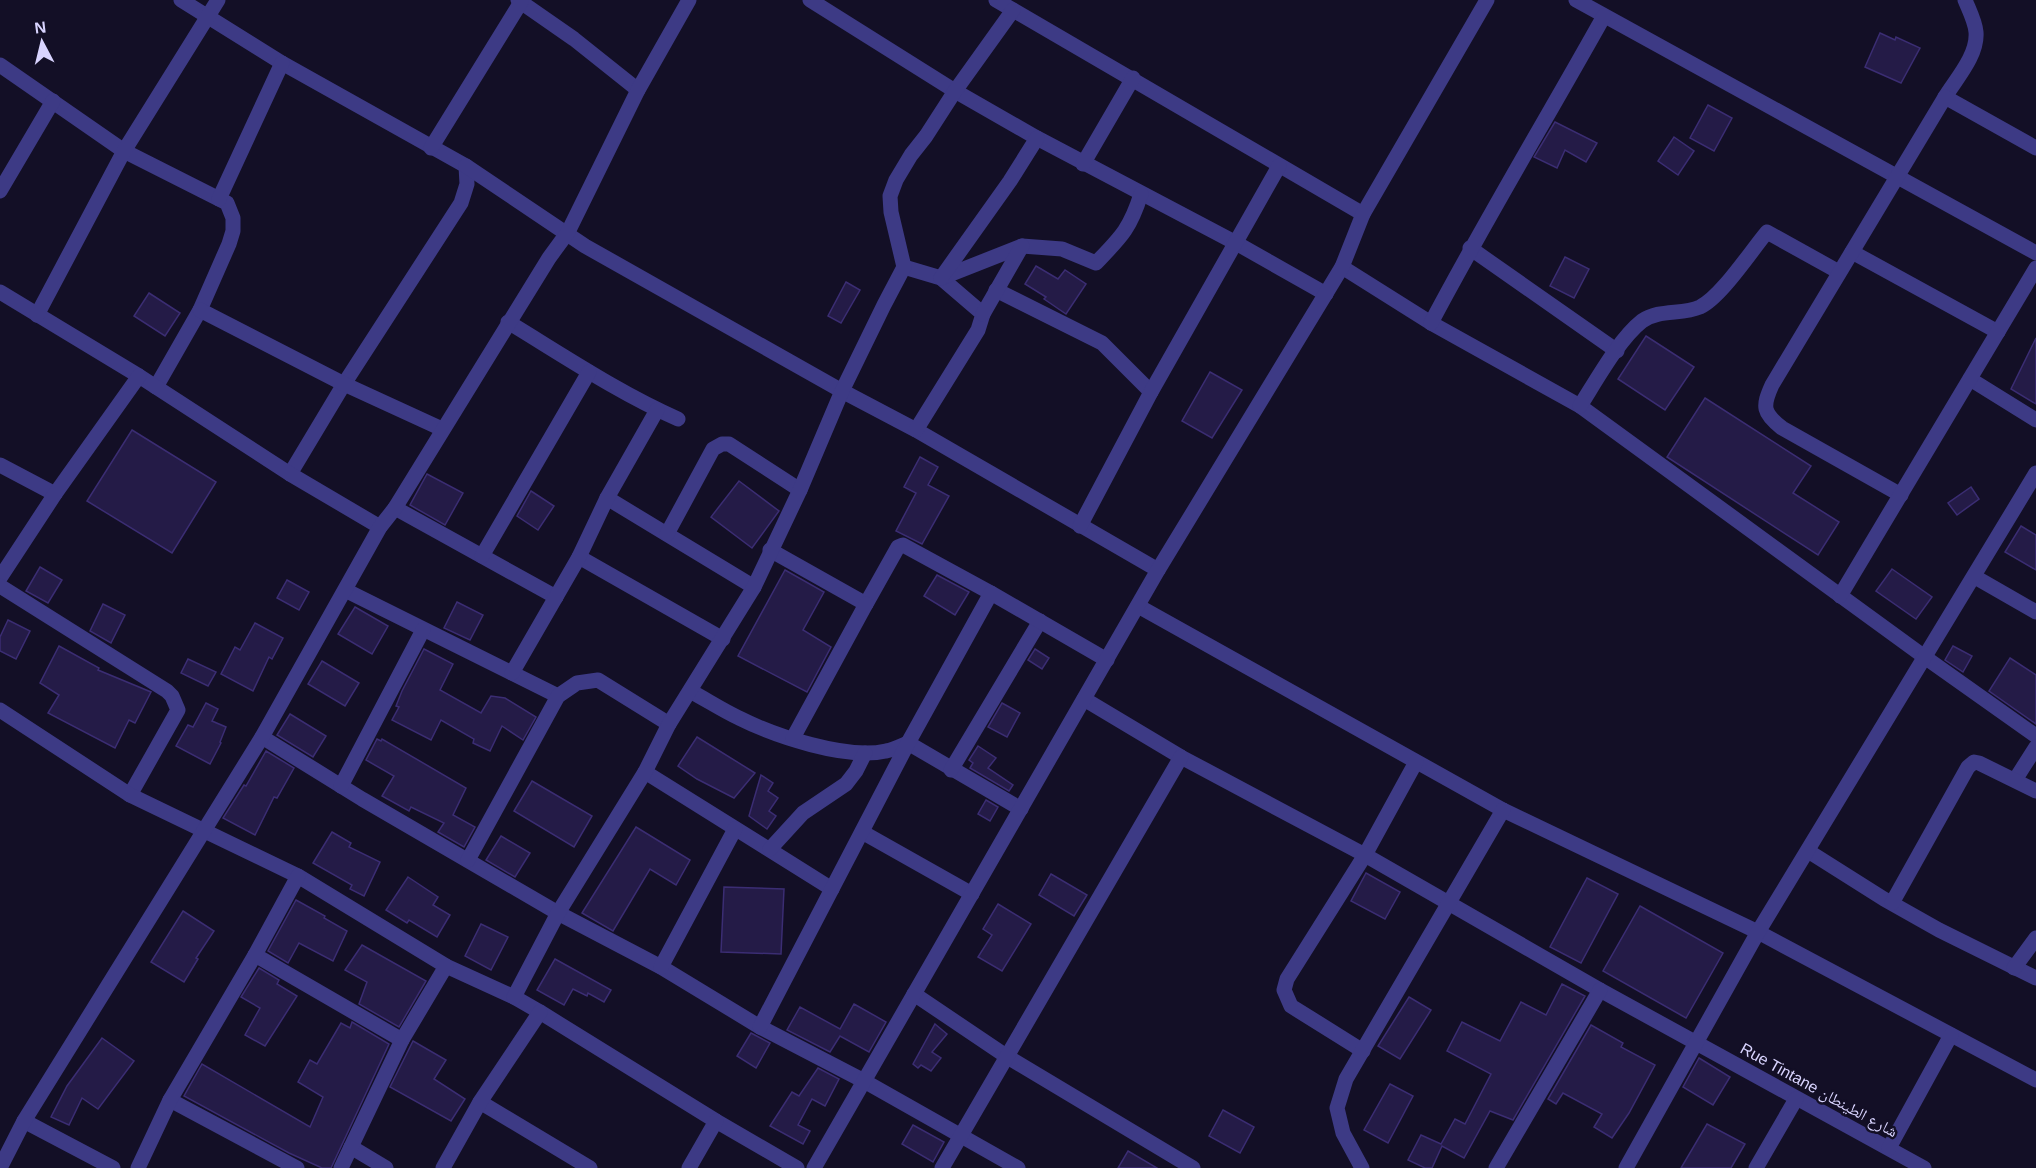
<svg xmlns="http://www.w3.org/2000/svg" width="2036" height="1168" font-family="Helvetica,'Noto Naskh Arabic',sans-serif">
<style>
.building{fill:#241b47;stroke:#3b2d73;stroke-width:1.5}
.lines{fill:none;stroke-linecap:round;stroke-linejoin:round}
.minor{stroke:#3d3a85;stroke-width:15}
.labels{text-anchor:middle;dominant-baseline:central;stroke-width:5;stroke-linejoin:round;paint-order:stroke}
.street-label{font-size:16px;fill:#d9d4ff;stroke:#130f26}
</style>
<rect width="100%" height="100%" fill="#130f26"/>
<g class="building">
<path d="M 1880,33 L 1895,40 L 1896,37 L 1920,48 L 1901,83 L 1865,67 Z"/>
<path d="M 1708,105 L 1732,118 L 1714,151 L 1690,138 Z"/>
<path d="M 1555,122 L 1597,143 L 1586,162 L 1565,150 L 1557,168 L 1534,157 Z"/>
<path d="M 1674,137 L 1694,151 L 1678,175 L 1658,161 Z"/>
<path d="M 1565,257 L 1589,269 L 1574,298 L 1550,286 Z"/>
<path d="M 1036,266 L 1058,279 L 1065,270 L 1086,284 L 1066,314 L 1044,299 L 1046,297 L 1025,284 Z"/>
<path d="M 846,282 L 860,290 L 841,323 L 828,316 Z"/>
<path d="M 149,293 L 180,313 L 165,336 L 134,316 Z"/>
<path d="M 1646,336 L 1694,367 L 1665,410 L 1618,379 Z"/>
<path d="M 2036,338 L 2036,404 L 2011,389 Z"/>
<path d="M 1210,372 L 1242,390 L 1212,438 L 1182,421 Z"/>
<path d="M 1705,398 L 1811,466 L 1793,493 L 1839,522 L 1818,555 L 1667,457 Z"/>
<path d="M 132,430 L 216,482 L 172,553 L 87,501 Z"/>
<path d="M 920,457 L 938,467 L 928,485 L 949,496 L 922,544 L 896,531 L 916,493 L 904,487 Z"/>
<path d="M 427,474 L 463,493 L 445,525 L 410,505 Z"/>
<path d="M 739,481 L 779,511 L 752,548 L 711,517 Z"/>
<path d="M 1971,487 L 1979,499 L 1957,515 L 1948,503 Z"/>
<path d="M 531,491 L 554,506 L 538,530 L 517,516 Z"/>
<path d="M 2021,526 L 2036,535 L 2036,570 L 2005,552 Z"/>
<path d="M 40,567 L 62,580 L 48,603 L 26,591 Z"/>
<path d="M 1892,569 L 1932,597 L 1916,619 L 1876,591 Z"/>
<path d="M 785,570 L 824,592 L 803,630 L 831,647 L 807,692 L 738,656 Z"/>
<path d="M 937,575 L 969,592 L 955,615 L 924,596 Z"/>
<path d="M 287,580 L 309,592 L 299,610 L 277,598 Z"/>
<path d="M 457,602 L 483,615 L 470,640 L 444,628 Z"/>
<path d="M 103,604 L 125,615 L 111,643 L 90,631 Z"/>
<path d="M 355,607 L 388,626 L 372,654 L 338,634 Z"/>
<path d="M 8,620 L 30,631 L 16,659 L 0,651 L 0,637 Z"/>
<path d="M 255,623 L 283,638 L 272,659 L 269,657 L 253,691 L 221,674 L 235,647 L 240,650 Z"/>
<path d="M 59,646 L 99,668 L 98,670 L 151,692 L 135,723 L 129,720 L 115,748 L 48,713 L 59,695 L 40,683 Z"/>
<path d="M 1953,646 L 1972,656 L 1963,672 L 1945,660 Z"/>
<path d="M 424,649 L 453,664 L 440,690 L 481,713 L 491,696 L 505,698 L 536,717 L 523,740 L 502,726 L 490,751 L 473,743 L 474,739 L 441,720 L 431,740 L 392,720 L 399,707 L 396,706 L 402,691 Z"/>
<path d="M 1035,649 L 1049,658 L 1042,669 L 1028,660 Z"/>
<path d="M 2010,658 L 2036,675 L 2036,724 L 1989,691 Z"/>
<path d="M 188,659 L 216,672 L 208,686 L 181,673 Z"/>
<path d="M 322,661 L 359,683 L 345,706 L 308,684 Z"/>
<path d="M 206,703 L 218,709 L 212,721 L 226,727 L 220,742 L 221,743 L 210,764 L 176,746 L 188,725 L 193,727 Z"/>
<path d="M 1002,703 L 1020,713 L 1007,737 L 988,727 Z"/>
<path d="M 290,714 L 326,736 L 313,757 L 277,735 Z"/>
<path d="M 697,737 L 755,773 L 734,798 L 697,779 L 678,766 Z"/>
<path d="M 377,739 L 381,741 L 382,739 L 466,788 L 453,815 L 475,827 L 464,847 L 438,832 L 444,823 L 411,807 L 409,811 L 382,796 L 394,776 L 366,760 Z"/>
<path d="M 978,746 L 996,758 L 988,768 L 1013,785 L 1009,791 L 970,768 L 973,763 L 969,760 Z"/>
<path d="M 266,751 L 294,768 L 277,798 L 274,797 L 255,835 L 223,818 L 244,785 L 246,786 Z"/>
<path d="M 761,775 L 773,783 L 768,791 L 778,798 L 769,811 L 776,816 L 767,829 L 749,816 Z"/>
<path d="M 532,781 L 592,816 L 574,847 L 514,811 Z"/>
<path d="M 986,800 L 998,807 L 990,821 L 978,814 Z"/>
<path d="M 636,827 L 690,860 L 676,885 L 650,869 L 613,931 L 582,913 Z"/>
<path d="M 332,832 L 351,843 L 349,847 L 380,862 L 364,896 L 350,889 L 352,885 L 313,863 Z"/>
<path d="M 501,836 L 530,853 L 515,877 L 486,860 Z"/>
<path d="M 1366,873 L 1400,892 L 1385,919 L 1351,901 Z"/>
<path d="M 1051,874 L 1087,895 L 1074,916 L 1039,895 Z"/>
<path d="M 408,877 L 438,897 L 433,905 L 450,915 L 437,937 L 409,920 L 407,923 L 386,910 Z"/>
<path d="M 1587,878 L 1618,894 L 1581,963 L 1550,947 Z"/>
<path d="M 724,887 L 784,889 L 781,954 L 721,952 Z"/>
<path d="M 296,900 L 325,916 L 324,918 L 347,931 L 333,961 L 299,943 L 288,963 L 268,951 Z"/>
<path d="M 998,904 L 1031,924 L 1002,971 L 978,957 L 992,935 L 983,929 Z"/>
<path d="M 1640,906 L 1723,953 L 1686,1018 L 1603,971 Z"/>
<path d="M 183,911 L 214,931 L 196,958 L 198,959 L 184,982 L 151,962 Z"/>
<path d="M 481,924 L 508,937 L 491,970 L 465,956 Z"/>
<path d="M 362,945 L 426,981 L 399,1027 L 359,1004 L 367,982 L 345,970 Z"/>
<path d="M 555,959 L 611,990 L 604,1002 L 588,993 L 587,996 L 573,989 L 564,1005 L 537,990 Z"/>
<path d="M 259,968 L 279,980 L 277,984 L 297,996 L 265,1046 L 245,1035 L 260,1008 L 241,997 Z"/>
<path d="M 1562,984 L 1585,996 L 1513,1120 L 1490,1111 L 1464,1158 L 1442,1146 L 1432,1168 L 1425,1168 L 1408,1160 L 1421,1135 L 1441,1144 L 1455,1119 L 1465,1124 L 1491,1074 L 1447,1051 L 1462,1022 L 1500,1041 L 1521,1002 L 1546,1015 Z"/>
<path d="M 1409,997 L 1431,1010 L 1400,1059 L 1378,1046 Z"/>
<path d="M 854,1004 L 886,1022 L 869,1052 L 840,1036 L 830,1052 L 787,1030 L 800,1007 L 840,1029 Z"/>
<path d="M 352,1022 L 389,1044 L 331,1168 L 322,1168 L 289,1153 L 184,1096 L 202,1064 L 310,1127 L 323,1097 L 298,1082 L 310,1060 L 317,1064 L 341,1023 L 350,1028 Z"/>
<path d="M 935,1024 L 947,1034 L 932,1052 L 941,1058 L 931,1071 L 921,1065 L 918,1068 L 913,1064 Z"/>
<path d="M 1591,1025 L 1623,1043 L 1621,1047 L 1655,1065 L 1629,1113 L 1612,1138 L 1594,1127 L 1602,1114 L 1563,1093 L 1556,1104 L 1548,1099 Z"/>
<path d="M 751,1033 L 770,1043 L 756,1068 L 737,1056 Z"/>
<path d="M 102,1038 L 134,1061 L 98,1109 L 82,1098 L 69,1125 L 51,1117 L 67,1086 Z"/>
<path d="M 413,1041 L 446,1060 L 434,1079 L 465,1099 L 451,1121 L 390,1087 Z"/>
<path d="M 1699,1058 L 1730,1077 L 1713,1105 L 1683,1087 Z"/>
<path d="M 818,1068 L 839,1079 L 825,1106 L 812,1099 L 798,1125 L 810,1131 L 803,1144 L 770,1126 L 792,1092 L 799,1096 Z"/>
<path d="M 1390,1084 L 1413,1096 L 1388,1143 L 1364,1130 Z"/>
<path d="M 1223,1110 L 1254,1127 L 1240,1153 L 1209,1136 Z"/>
<path d="M 1707,1124 L 1745,1144 L 1731,1168 L 1681,1168 Z"/>
<path d="M 913,1125 L 944,1142 L 933,1162 L 902,1144 Z"/>
<path d="M 1128,1151 L 1157,1168 L 1118,1168 Z"/>
</g>
<g class="lines">
<g class="minor">
<path d="M 181,0 L 282,63 L 466,166 L 467,184 L 461,203 L 344,384 L 290,474"/>
<path d="M 518,0 L 574,39 L 638,90"/>
<path d="M 810,0 L 955,91 L 1037,138 L 1236,243 L 1326,294"/>
<path d="M 996,0 L 1363,214"/>
<path d="M 1576,0 L 2036,253"/>
<path d="M 0,65 L 124,151 L 227,203 L 233,218 L 233,231 L 229,244 L 200,310 L 156,387"/>
<path d="M 1945,97 C 1956,79 1978,55 1976,32 C 1975,21 1969,10 1965,0"/>
<path d="M 431,148 L 521,2"/>
<path d="M 1083,164 L 1133,78"/>
<path d="M 466,166 L 585,246 L 842,391 L 916,430 L 1158,570"/>
<path d="M 0,191 L 53,101"/>
<path d="M 219,199 L 282,63"/>
<path d="M 1470,248 L 1617,351"/>
<path d="M 1852,252 L 1998,332"/>
<path d="M 904,267 L 941,278 L 983,314 L 978,330 L 916,430"/>
<path d="M 1342,267 L 1431,323 L 1580,406 L 1926,658 L 2036,736"/>
<path d="M 941,278 L 1022,246 L 1062,249 L 1096,263 C 1121,237 1130,229 1141,194"/>
<path d="M 941,278 L 1010,181 L 1037,138"/>
<path d="M 996,290 L 1102,343 L 1151,392"/>
<path d="M 0,292 L 139,376 L 290,474 L 380,527"/>
<path d="M 200,310 L 344,384 L 442,429"/>
<path d="M 983,314 L 1022,246"/>
<path d="M 37,315 L 124,151 L 218,0"/>
<path d="M 508,322 C 564,356 619,393 678,419"/>
<path d="M 1431,323 C 1486,219 1547,118 1604,16"/>
<path d="M 1970,379 L 2036,420"/>
<path d="M 1580,406 C 1596,381 1619,339 1642,321 C 1659,309 1682,315 1700,307 C 1721,297 1751,251 1767,232 L 1839,272"/>
<path d="M 0,465 L 55,494"/>
<path d="M 1901,495 L 1782,428 C 1763,413 1762,407 1772,385 L 1945,97 L 2036,148"/>
<path d="M 607,498 L 754,587"/>
<path d="M 395,508 L 556,597"/>
<path d="M 1080,526 L 1151,392 L 1279,166"/>
<path d="M 667,534 L 713,449 L 722,444 L 729,444 L 800,490"/>
<path d="M 770,550 L 866,604 L 898,547 L 903,545 L 991,593"/>
<path d="M 482,556 L 589,372"/>
<path d="M 579,557 L 723,639"/>
<path d="M 1975,577 L 2036,612"/>
<path d="M 0,578 L 55,494 L 139,376"/>
<path d="M 0,586 L 167,691 L 172,696 L 178,710 L 130,795"/>
<path d="M 345,590 L 558,696"/>
<path d="M 1840,596 L 2036,268"/>
<path d="M 1138,606 L 1503,810 L 1758,932 L 2036,1080"/>
<path d="M 512,673 L 579,557 L 607,498 L 657,410"/>
<path d="M 690,691 C 707,700 722,710 739,718 C 775,736 846,760 886,751 C 893,750 901,746 908,743 L 1021,809"/>
<path d="M 1084,699 L 1181,757 L 1365,855 L 1600,990 L 1924,1168"/>
<path d="M 0,710 L 130,795 L 298,876 L 446,966 L 514,997 L 540,1012 L 716,1121 L 797,1168"/>
<path d="M 262,737 L 362,799 L 558,913 L 661,967 L 760,1027 L 864,1081 L 1018,1168"/>
<path d="M 793,738 L 866,604"/>
<path d="M 951,770 L 1040,621"/>
<path d="M 645,772 L 832,889"/>
<path d="M 2015,780 L 2036,747"/>
<path d="M 341,786 L 423,630"/>
<path d="M 862,832 L 972,894"/>
<path d="M 770,849 L 803,813 L 846,784 L 856,771 L 865,753"/>
<path d="M 1808,851 L 1884,899 L 1939,930 L 2036,978"/>
<path d="M 468,860 L 558,696 L 577,683 L 598,680 L 669,724"/>
<path d="M 1892,903 L 1968,767 L 1974,762 L 1979,763 L 2036,791"/>
<path d="M 255,955 L 402,1040"/>
<path d="M 661,967 L 735,829"/>
<path d="M 2014,968 L 2036,938"/>
<path d="M 914,994 L 1006,1056 L 1193,1168"/>
<path d="M 514,997 L 558,913 L 645,772 L 669,724 L 754,587 L 800,490 L 842,391 L 884,305 L 904,267 L 891,212 L 890,196 L 896,180 L 911,155 L 926,136 L 955,91 L 1013,10"/>
<path d="M 760,1027 L 908,743 L 991,593 L 1107,660"/>
<path d="M 1363,1051 L 1291,1006 L 1284,990 L 1287,979 L 1365,855 L 1416,762"/>
<path d="M 170,1100 L 297,1168"/>
<path d="M 480,1102 L 590,1168"/>
<path d="M 24,1121 L 113,1168"/>
<path d="M 351,1147 L 386,1168"/>
<path d="M 1889,1148 L 1951,1035"/>
<path d="M 0,1168 L 24,1121 L 262,737 L 380,527 L 395,508 L 549,258 L 568,232 L 638,90 L 689,0"/>
<path d="M 138,1168 L 170,1100 L 255,955 L 298,876"/>
<path d="M 341,1168 L 402,1040 L 446,966"/>
<path d="M 443,1168 L 480,1102 L 540,1012"/>
<path d="M 689,1168 L 716,1121"/>
<path d="M 814,1168 L 1158,570 L 1342,267 L 1363,214 L 1487,0"/>
<path d="M 942,1168 L 1181,757"/>
<path d="M 1362,1168 L 1343,1133 L 1337,1108 L 1346,1079 L 1503,810"/>
<path d="M 1496,1168 L 1600,990"/>
<path d="M 1626,1168 L 1758,932 L 2036,473"/>
<path d="M 1756,1168 L 1796,1099"/>
</g>
</g>
<g class="labels">
<g class="street-label">
<text transform="translate(1819 1090) rotate(29)">Rue Tintane شارع الطينطان</text>
</g>
</g>
<g transform="translate(42 42) rotate(353)" stroke="#130f26" stroke-width="4.5" paint-order="stroke">
<path d="M0-4.5L10 22L0 15L-10 22Z" fill="#d9d4ff"/>
<text y="-9" font-size="16" font-weight="bold" text-anchor="middle" fill="#d9d4ff">N</text>
</g>
</svg>
